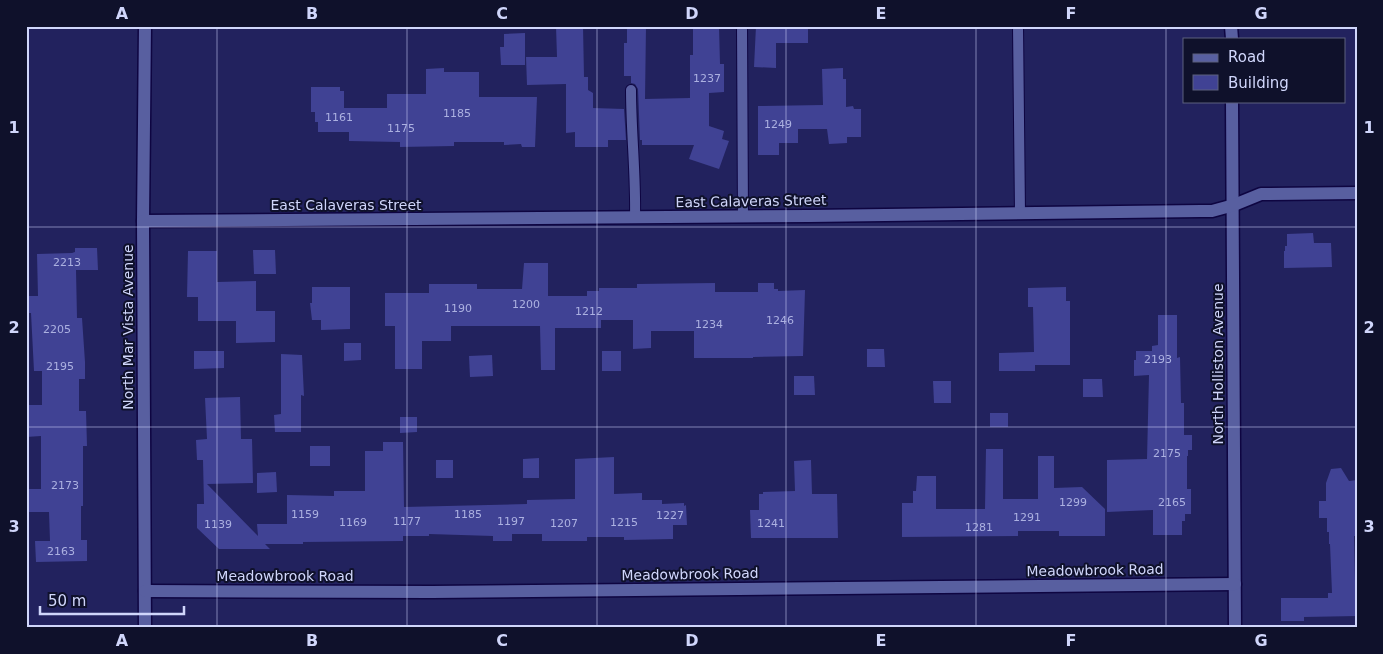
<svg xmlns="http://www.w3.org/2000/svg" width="1383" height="654" font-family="'DejaVu Sans',sans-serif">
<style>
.building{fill:#404294}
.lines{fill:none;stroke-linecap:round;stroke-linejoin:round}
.service-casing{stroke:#0e0541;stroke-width:12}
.minor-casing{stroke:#0e0541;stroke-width:15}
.service{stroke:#585fa0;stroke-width:10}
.minor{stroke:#585fa0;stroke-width:12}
.grid{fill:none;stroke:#d0d6fb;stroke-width:1;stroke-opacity:0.55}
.labels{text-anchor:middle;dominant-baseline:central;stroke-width:4;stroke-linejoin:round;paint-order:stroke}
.number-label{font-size:11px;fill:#acb1e1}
.street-label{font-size:14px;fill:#d0d6fb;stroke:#0f112b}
.neatline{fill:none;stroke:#d0d6fb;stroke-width:2}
.grid-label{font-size:16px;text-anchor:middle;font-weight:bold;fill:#d0d6fb}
</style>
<rect width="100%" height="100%" fill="#22225e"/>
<g class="building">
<path d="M 556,26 L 583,26 L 584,77 L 588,77 L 588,90 L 593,93 L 593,108 L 624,109 L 626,140 L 608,140 L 608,147 L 575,147 L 575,132 L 566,133 L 566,84 L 527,85 L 526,57 L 557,57 Z"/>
<path d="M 627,26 L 646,26 L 645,99 L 690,98 L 690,55 L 693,55 L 693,26 L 719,26 L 720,64 L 724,64 L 724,92 L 709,93 L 709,126 L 724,131 L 722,139 L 729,141 L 719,169 L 689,159 L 694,145 L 642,145 L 642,140 L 640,140 L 638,89 L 635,84 L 631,83 L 631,76 L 624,76 L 624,43 L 627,43 Z"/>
<path d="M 756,26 L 808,26 L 808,43 L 776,43 L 776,68 L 754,67 Z"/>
<path d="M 525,33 L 525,65 L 501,65 L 500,47 L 504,47 L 504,34 Z"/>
<path d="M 444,68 L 444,72 L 479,72 L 479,97 L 537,97 L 535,147 L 522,147 L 521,144 L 504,145 L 504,142 L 454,142 L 454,146 L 400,147 L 400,142 L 349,141 L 349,132 L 318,132 L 318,122 L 315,122 L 315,112 L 311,112 L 311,87 L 340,87 L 340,91 L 344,91 L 344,108 L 387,108 L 387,94 L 426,94 L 426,69 Z"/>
<path d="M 843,68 L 843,79 L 846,79 L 846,107 L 853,106 L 854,109 L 861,109 L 861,137 L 847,137 L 847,143 L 829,144 L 827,129 L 798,129 L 798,143 L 779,143 L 779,155 L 758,155 L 758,106 L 823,105 L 822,69 Z"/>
<path d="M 1313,233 L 1314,243 L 1331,243 L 1332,267 L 1284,268 L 1284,251 L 1285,251 L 1285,246 L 1287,246 L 1287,234 Z"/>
<path d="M 75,248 L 97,248 L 98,270 L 76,270 L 77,318 L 82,318 L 85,362 L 85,379 L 79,379 L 79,411 L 86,411 L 87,446 L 83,446 L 83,506 L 81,506 L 81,540 L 87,540 L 87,561 L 36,562 L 35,541 L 50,541 L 49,512 L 26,512 L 26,489 L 41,489 L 41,436 L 26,437 L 26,405 L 42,405 L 42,371 L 34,371 L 31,313 L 26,313 L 26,296 L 38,296 L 37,254 L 72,253 L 75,252 Z"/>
<path d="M 253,250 L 275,250 L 276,274 L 254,274 Z"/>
<path d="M 188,251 L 217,251 L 217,282 L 256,281 L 256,311 L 275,311 L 275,342 L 236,343 L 236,321 L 198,321 L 198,297 L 187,297 Z"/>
<path d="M 524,263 L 548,263 L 548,296 L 587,296 L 587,291 L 599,291 L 599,288 L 637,288 L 637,284 L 715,283 L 715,292 L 758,292 L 758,283 L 774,283 L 774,289 L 778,289 L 778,291 L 805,290 L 803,356 L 753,357 L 753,358 L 694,358 L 694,331 L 651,331 L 651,348 L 633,349 L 633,320 L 601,320 L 601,328 L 555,328 L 555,370 L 541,370 L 540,326 L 451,326 L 451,341 L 422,341 L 422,369 L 395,369 L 395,326 L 385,326 L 385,293 L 429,293 L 429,284 L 477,284 L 477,289 L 522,289 Z"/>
<path d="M 312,287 L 350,287 L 350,329 L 321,330 L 321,320 L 312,320 L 310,303 L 312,303 Z"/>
<path d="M 1066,287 L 1066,301 L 1070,301 L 1070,365 L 1035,365 L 1035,371 L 999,371 L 999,353 L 1034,352 L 1033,307 L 1028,307 L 1028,288 Z"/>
<path d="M 1158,315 L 1177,315 L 1177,358 L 1180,357 L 1181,403 L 1184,403 L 1184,435 L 1192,435 L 1192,450 L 1188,450 L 1188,456 L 1187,456 L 1187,489 L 1191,489 L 1191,514 L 1185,514 L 1185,521 L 1182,521 L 1182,535 L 1153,535 L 1153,510 L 1107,512 L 1107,460 L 1147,459 L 1149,375 L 1134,376 L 1134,360 L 1136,360 L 1136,351 L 1152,351 L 1152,346 L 1158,345 Z"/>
<path d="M 344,343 L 361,343 L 361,360 L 344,361 Z"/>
<path d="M 867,349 L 884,349 L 885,367 L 867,367 Z"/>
<path d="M 194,351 L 224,351 L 224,368 L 194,369 Z"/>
<rect x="602" y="351" width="19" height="20"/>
<path d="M 281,354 L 302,355 L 304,396 L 301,395 L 301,432 L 275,432 L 274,415 L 281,414 Z"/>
<path d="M 492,355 L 493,376 L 470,377 L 469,356 Z"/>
<path d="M 794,376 L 814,376 L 815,395 L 794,395 Z"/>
<path d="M 1083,379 L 1102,379 L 1103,397 L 1083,397 Z"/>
<path d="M 933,381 L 951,381 L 951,403 L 934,403 Z"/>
<path d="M 240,397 L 241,439 L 252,439 L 253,483 L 207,484 L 258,536 L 257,524 L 287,524 L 287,495 L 334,496 L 334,491 L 365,491 L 365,451 L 383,451 L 383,442 L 403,442 L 404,507 L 527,504 L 527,500 L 575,499 L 575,459 L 614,457 L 614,494 L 642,493 L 642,500 L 662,500 L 662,504 L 684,503 L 684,506 L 686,505 L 687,525 L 673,525 L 673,539 L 624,540 L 624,537 L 587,537 L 587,541 L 542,541 L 542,534 L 512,534 L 512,541 L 493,541 L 493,536 L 429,534 L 429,536 L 403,536 L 403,541 L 303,542 L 303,544 L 265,544 L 270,549 L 219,549 L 197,528 L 197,504 L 204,504 L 203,460 L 197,460 L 196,440 L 207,439 L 205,398 Z"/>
<rect x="990" y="413" width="18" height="14"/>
<path d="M 400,417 L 417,417 L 417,432 L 400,433 Z"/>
<rect x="310" y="446" width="20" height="20"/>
<path d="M 986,449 L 1003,449 L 1003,499 L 1038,499 L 1038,456 L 1054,456 L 1054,488 L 1082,487 L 1105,509 L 1105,536 L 1059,536 L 1059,531 L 1018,531 L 1018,536 L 902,537 L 902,503 L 913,503 L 913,491 L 916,491 L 917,476 L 936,476 L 936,509 L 985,509 Z"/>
<path d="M 539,458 L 539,478 L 523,478 L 523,459 Z"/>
<rect x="436" y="460" width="17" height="18"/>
<path d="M 811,460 L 812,494 L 837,494 L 838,538 L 751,538 L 750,510 L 759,510 L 759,494 L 763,494 L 763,492 L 795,491 L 794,461 Z"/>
<path d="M 1341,468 L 1349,481 L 1357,480 L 1357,536 L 1354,536 L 1355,581 L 1357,581 L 1357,616 L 1304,617 L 1304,621 L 1281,621 L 1281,598 L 1328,598 L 1328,593 L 1332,593 L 1330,544 L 1329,544 L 1329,532 L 1327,532 L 1327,518 L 1319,518 L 1319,501 L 1326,501 L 1326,483 L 1331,469 Z"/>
<path d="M 276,472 L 277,492 L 257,493 L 257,473 Z"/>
</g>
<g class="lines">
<defs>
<g id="service">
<path d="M 742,26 L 743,217"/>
<path d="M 1018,26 L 1020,214"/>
<path d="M 631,90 C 631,132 636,175 635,217"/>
</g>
<g id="minor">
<path d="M 145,26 L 143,221 L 145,628"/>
<path d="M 1231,26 L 1232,39"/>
<path d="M 1232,101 L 1235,628"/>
<path d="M 143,221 L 809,216 L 1201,211 L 1212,211 L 1234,205 L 1261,194 L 1357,193"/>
<path d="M 145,591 L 432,592 L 1235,584"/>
</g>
</defs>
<use href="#service" class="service-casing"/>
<use href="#minor" class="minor-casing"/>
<use href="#service" class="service"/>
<use href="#minor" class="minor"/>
</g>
<path class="grid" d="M 217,26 L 217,628M 407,26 L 407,628M 597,26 L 597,628M 786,26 L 786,628M 976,26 L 976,628M 1166,26 L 1166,628M 26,227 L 1357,227M 26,427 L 1357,427"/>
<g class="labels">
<g class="number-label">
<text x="707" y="78">1237</text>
<text x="457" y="113">1185</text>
<text x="339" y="117">1161</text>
<text x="778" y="124">1249</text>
<text x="401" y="128">1175</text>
<text x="67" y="262">2213</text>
<text x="526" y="304">1200</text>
<text x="458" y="308">1190</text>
<text x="589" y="311">1212</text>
<text x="780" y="320">1246</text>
<text x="709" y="324">1234</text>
<text x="57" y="329">2205</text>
<text x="1158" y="359">2193</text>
<text x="60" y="366">2195</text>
<text x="1167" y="453">2175</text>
<text x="65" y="485">2173</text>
<text x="1073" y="502">1299</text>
<text x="1172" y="502">2165</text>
<text x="305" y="514">1159</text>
<text x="468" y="514">1185</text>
<text x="670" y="515">1227</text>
<text x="1027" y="517">1291</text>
<text x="407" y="521">1177</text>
<text x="511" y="521">1197</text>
<text x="353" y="522">1169</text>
<text x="624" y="522">1215</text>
<text x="564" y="523">1207</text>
<text x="771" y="523">1241</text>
<text x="218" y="524">1139</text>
<text x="979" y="527">1281</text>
<text x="61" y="551">2163</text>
</g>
<g class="street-label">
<text transform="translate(751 201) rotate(-1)">East Calaveras Street</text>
<text x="346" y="205">East Calaveras Street</text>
<text transform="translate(128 327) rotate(-90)">North Mar Vista Avenue</text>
<text transform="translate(1218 364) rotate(-90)">North Holliston Avenue</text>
<text transform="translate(1095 570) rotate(-1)">Meadowbrook Road</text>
<text transform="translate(690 574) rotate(-1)">Meadowbrook Road</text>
<text x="285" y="576">Meadowbrook Road</text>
</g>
</g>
<rect width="1383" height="654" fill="none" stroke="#0f112b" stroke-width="55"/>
<rect x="1183" y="38" width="162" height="65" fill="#0f112b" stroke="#5c607e"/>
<rect x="1193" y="54" width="25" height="8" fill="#585fa0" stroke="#5c607e"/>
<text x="1228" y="62" font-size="15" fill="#d0d6fb">Road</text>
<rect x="1193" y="75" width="25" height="15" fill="#404294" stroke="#5c607e"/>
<text x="1228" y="88" font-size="15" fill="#d0d6fb">Building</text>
<path d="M40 606v8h144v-8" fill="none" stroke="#d0d6fb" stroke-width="2.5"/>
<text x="48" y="606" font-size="15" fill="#d0d6fb" stroke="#0f112b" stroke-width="4" paint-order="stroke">50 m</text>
<rect x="28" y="28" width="1328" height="598" class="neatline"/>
<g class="grid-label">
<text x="122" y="19">A</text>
<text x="312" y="19">B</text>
<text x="502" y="19">C</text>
<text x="692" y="19">D</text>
<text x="881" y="19">E</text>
<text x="1071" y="19">F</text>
<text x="1261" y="19">G</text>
<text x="14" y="133">1</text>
<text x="1369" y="133">1</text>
<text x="14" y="333">2</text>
<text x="1369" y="333">2</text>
<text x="14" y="532">3</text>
<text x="1369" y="532">3</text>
<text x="122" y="646">A</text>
<text x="312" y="646">B</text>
<text x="502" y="646">C</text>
<text x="692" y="646">D</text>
<text x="881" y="646">E</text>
<text x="1071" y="646">F</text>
<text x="1261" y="646">G</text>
</g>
</svg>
